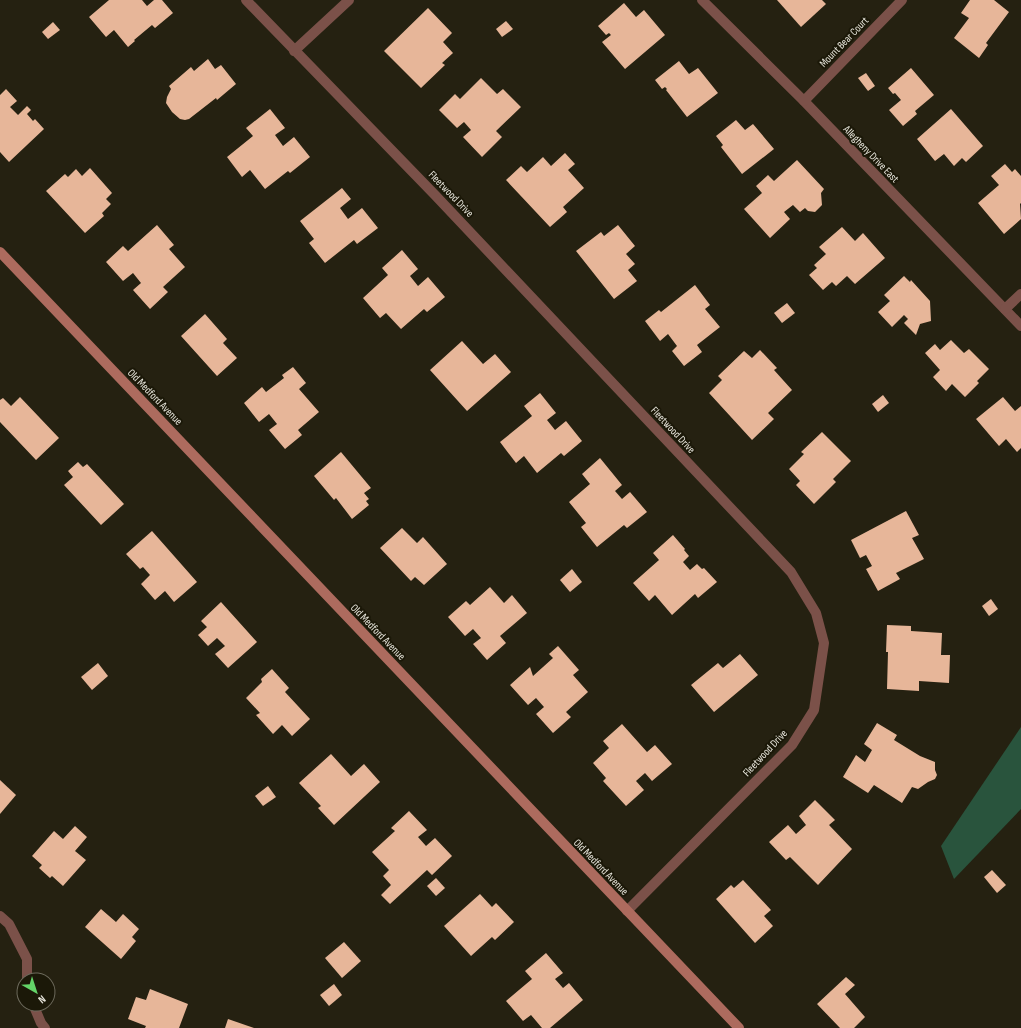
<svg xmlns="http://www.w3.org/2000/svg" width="1021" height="1028" font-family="'Sofia Sans Condensed',sans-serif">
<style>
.green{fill:#29543d}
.building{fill:#e7b699}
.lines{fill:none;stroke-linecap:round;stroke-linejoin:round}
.street{stroke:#7b5149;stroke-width:10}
.secondary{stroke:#ad6b5e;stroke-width:10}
.labels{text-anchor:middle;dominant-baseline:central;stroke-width:4;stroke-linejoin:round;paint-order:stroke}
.street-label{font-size:11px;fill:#e7e5db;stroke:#1b1808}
</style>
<rect width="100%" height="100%" fill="#252111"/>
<path class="green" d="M 1021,727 L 1021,809 L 954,879 L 941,846 Z"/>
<g class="building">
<path d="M 109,0 L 142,0 L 147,6 L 154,0 L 162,0 L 173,13 L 155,28 L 152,25 L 134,40 L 135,41 L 128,47 L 114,30 L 106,37 L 89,17 Z"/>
<path d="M 777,0 L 822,0 L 826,4 L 801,27 Z"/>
<path d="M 970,0 L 994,0 L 1009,12 L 986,43 L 988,45 L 979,58 L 954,38 L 969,18 L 961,13 Z"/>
<path d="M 624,3 L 636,17 L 644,10 L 665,35 L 625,69 L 602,42 L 611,35 L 609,33 L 606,35 L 598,26 Z"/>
<path d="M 428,8 L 452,33 L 443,42 L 453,53 L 442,63 L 445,65 L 421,88 L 384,51 Z"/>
<path d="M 506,21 L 513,29 L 502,37 L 496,29 Z"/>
<path d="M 53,22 L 60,30 L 48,39 L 42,32 Z"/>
<path d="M 208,59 L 215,69 L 221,65 L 236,84 L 217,100 L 216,98 L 189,119 L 185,120 L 180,119 L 172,112 L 166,103 L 167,97 L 171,89 L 169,86 L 191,67 L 194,71 Z"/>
<path d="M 679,61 L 689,74 L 698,68 L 718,93 L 687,117 L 666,90 L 667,89 L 665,87 L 662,89 L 655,80 Z"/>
<path d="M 911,68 L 934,95 L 915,111 L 917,114 L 903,126 L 889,110 L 901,100 L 895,93 L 893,94 L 888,88 Z"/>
<path d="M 866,73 L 875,86 L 868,91 L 858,78 Z"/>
<path d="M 481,78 L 497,94 L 503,89 L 521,107 L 496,131 L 502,137 L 482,157 L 463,137 L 471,130 L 464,122 L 457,128 L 439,110 L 455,94 L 460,99 Z"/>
<path d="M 6,89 L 17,101 L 10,107 L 18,115 L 27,106 L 31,110 L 27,114 L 33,121 L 35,119 L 44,129 L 9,162 L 0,152 L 0,95 Z"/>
<path d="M 270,109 L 285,128 L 275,135 L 283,146 L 294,137 L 310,157 L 290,173 L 288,171 L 265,189 L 250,170 L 242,177 L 227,157 L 253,136 L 246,128 Z"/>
<path d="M 951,109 L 983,146 L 966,162 L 962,158 L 954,166 L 944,154 L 935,161 L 917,139 Z"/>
<path d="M 736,120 L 745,130 L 753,124 L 774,149 L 742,174 L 721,147 L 723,145 L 716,136 Z"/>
<path d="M 565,153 L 575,164 L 568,170 L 584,188 L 563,207 L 567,212 L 550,227 L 506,180 L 521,166 L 527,172 L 543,157 L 551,166 Z"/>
<path d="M 797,160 L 824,189 L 821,193 L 822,205 L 815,212 L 808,211 L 805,208 L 800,212 L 793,205 L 784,212 L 790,219 L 770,238 L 744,209 L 762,193 L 756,186 L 768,175 L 774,181 Z"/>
<path d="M 1005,164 L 1012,172 L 1015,169 L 1021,176 L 1021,203 L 1020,204 L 1021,219 L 1004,234 L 978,203 L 999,185 L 991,176 Z"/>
<path d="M 90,168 L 112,193 L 106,199 L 111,204 L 102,213 L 104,216 L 85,233 L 46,191 L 65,174 L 68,177 L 76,169 L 82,176 Z"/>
<path d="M 342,188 L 351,199 L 340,208 L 348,219 L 362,208 L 378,228 L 357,244 L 354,240 L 325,263 L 309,243 L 314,239 L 300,221 Z"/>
<path d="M 157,225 L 174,245 L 169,249 L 185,267 L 163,287 L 168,292 L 150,309 L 133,290 L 141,283 L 133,273 L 123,281 L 106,262 L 123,246 L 128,251 Z"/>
<path d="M 618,225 L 635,246 L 626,254 L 635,264 L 628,270 L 637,281 L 614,299 L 576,251 L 601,232 L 604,236 Z"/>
<path d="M 842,227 L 855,241 L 863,233 L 885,258 L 855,284 L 847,276 L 836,286 L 832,282 L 823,290 L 809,275 L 817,268 L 814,265 L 826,254 L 819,247 Z"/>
<path d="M 402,250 L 418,269 L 410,276 L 418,286 L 428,277 L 445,297 L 427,312 L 424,309 L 401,329 L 386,313 L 380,318 L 363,298 L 388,275 L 382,268 Z"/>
<path d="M 904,276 L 910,282 L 911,280 L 930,301 L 931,321 L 920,324 L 916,335 L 904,323 L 908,319 L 904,315 L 892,327 L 878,312 L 890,301 L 884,295 Z"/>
<path d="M 695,285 L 710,305 L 705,309 L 720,327 L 697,345 L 702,352 L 684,366 L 672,351 L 677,346 L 668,334 L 660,341 L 645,321 L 659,310 L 661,312 Z"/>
<path d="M 787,303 L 795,313 L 782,323 L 774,313 Z"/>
<path d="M 205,314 L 227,339 L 223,343 L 237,358 L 217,376 L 181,336 Z"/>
<path d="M 951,340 L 964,353 L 969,349 L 989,369 L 977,381 L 979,383 L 965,397 L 952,384 L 946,391 L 933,377 L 940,370 L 925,353 L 935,344 L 940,350 Z"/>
<path d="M 462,341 L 483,364 L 495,354 L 511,372 L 467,411 L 430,370 Z"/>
<path d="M 760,350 L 777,368 L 774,370 L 792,390 L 768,413 L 774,419 L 752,440 L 709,393 L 722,380 L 718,376 L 744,351 L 752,358 Z"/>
<path d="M 293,367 L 306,383 L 299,389 L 319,412 L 298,430 L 302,435 L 285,449 L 269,430 L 277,424 L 269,414 L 259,422 L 244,403 L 262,387 L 266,392 L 284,378 L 282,375 Z"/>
<path d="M 540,393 L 556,413 L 547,420 L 555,430 L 566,421 L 582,441 L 564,456 L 561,453 L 537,473 L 524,456 L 516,463 L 500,442 L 532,416 L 524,406 Z"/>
<path d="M 883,395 L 889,403 L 878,412 L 872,404 Z"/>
<path d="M 20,397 L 59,438 L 36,460 L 0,422 L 0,400 L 3,398 L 11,406 Z"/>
<path d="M 1003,397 L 1015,411 L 1021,406 L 1021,448 L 1017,452 L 1006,439 L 999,446 L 976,419 Z"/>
<path d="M 822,432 L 851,461 L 833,479 L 836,482 L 814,504 L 796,485 L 800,481 L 789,469 L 804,454 L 801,452 Z"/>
<path d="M 341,452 L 371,488 L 364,493 L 369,499 L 366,501 L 369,505 L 352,519 L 336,498 L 334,500 L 314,476 Z"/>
<path d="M 600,458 L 622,485 L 615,491 L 622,499 L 630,492 L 647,512 L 627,528 L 624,525 L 597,547 L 581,527 L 586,523 L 569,502 L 590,484 L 582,474 Z"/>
<path d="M 78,462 L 83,467 L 87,464 L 124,504 L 101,525 L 64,485 L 73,477 L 68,471 Z"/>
<path d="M 906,511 L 919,535 L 912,538 L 924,559 L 896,573 L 900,579 L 878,591 L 866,569 L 872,566 L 866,555 L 860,558 L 851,540 Z"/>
<path d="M 402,528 L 417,543 L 423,537 L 447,564 L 424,585 L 415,577 L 411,581 L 380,548 Z"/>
<path d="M 152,531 L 197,582 L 174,602 L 165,591 L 155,600 L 141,584 L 150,575 L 143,567 L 140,569 L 126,554 Z"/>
<path d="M 673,535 L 685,549 L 684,550 L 689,556 L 683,562 L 690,570 L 697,564 L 702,569 L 704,568 L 717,582 L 698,598 L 695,594 L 672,615 L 655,595 L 649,601 L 633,583 L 659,560 L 653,553 Z"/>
<path d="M 572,569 L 582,582 L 570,592 L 560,580 Z"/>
<path d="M 490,587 L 504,603 L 512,595 L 527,613 L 500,636 L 506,643 L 487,660 L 473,644 L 481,638 L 473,629 L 465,636 L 448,617 L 466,601 L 470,605 Z"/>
<path d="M 991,599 L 998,609 L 989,616 L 982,606 Z"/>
<path d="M 221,602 L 257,642 L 228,668 L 215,654 L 225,646 L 217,638 L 208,646 L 198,635 L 207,627 L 201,621 Z"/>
<path d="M 887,625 L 911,626 L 911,631 L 942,633 L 941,655 L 950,655 L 949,683 L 919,681 L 919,691 L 887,689 L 888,652 L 886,652 Z"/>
<path d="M 558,646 L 579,670 L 573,675 L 588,692 L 566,712 L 571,717 L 553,733 L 536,714 L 544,707 L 536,698 L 528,705 L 510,685 L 530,667 L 533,676 L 553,658 L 549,654 Z"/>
<path d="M 740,654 L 758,675 L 714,712 L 691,685 L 718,663 L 723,668 Z"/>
<path d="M 98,663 L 108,676 L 92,690 L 81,677 Z"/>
<path d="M 272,669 L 289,688 L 285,692 L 310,719 L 292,736 L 282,725 L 273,734 L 256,715 L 260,713 L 246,698 L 262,682 L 261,679 Z"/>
<path d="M 877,723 L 897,735 L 894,740 L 920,756 L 935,762 L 935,770 L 937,775 L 935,779 L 928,782 L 918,789 L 912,787 L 902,803 L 874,785 L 868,793 L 843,777 L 856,755 L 865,762 L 872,750 L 864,744 Z"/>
<path d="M 622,724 L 647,752 L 655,745 L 672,764 L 652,781 L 645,773 L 636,781 L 644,790 L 626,806 L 603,781 L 606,778 L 593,763 L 609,748 L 603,741 Z"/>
<path d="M 331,754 L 351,776 L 364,764 L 380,782 L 334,825 L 318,808 L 321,806 L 299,783 Z"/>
<path d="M 0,780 L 16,795 L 0,814 Z"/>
<path d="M 268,786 L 276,797 L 263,806 L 255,796 Z"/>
<path d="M 815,800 L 835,820 L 829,825 L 852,849 L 818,885 L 790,857 L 786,860 L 769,842 L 788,825 L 796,834 L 806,825 L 799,816 Z"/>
<path d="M 409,811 L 427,830 L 418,837 L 426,846 L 435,838 L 452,856 L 432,875 L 427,870 L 390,904 L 381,895 L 391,885 L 383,876 L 389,870 L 372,852 L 395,831 L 391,828 Z"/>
<path d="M 75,826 L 87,837 L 75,851 L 86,860 L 63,886 L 52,876 L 50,878 L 39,868 L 42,865 L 32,856 L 54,831 L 63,839 Z"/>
<path d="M 992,870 L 1006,885 L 997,893 L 984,877 Z"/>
<path d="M 436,878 L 445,888 L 436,896 L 427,886 Z"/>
<path d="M 743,880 L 771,910 L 764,916 L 773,926 L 755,943 L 716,899 L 731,885 L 734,888 Z"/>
<path d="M 480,894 L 492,907 L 496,903 L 514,922 L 495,940 L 492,937 L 471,956 L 444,926 Z"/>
<path d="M 101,909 L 116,922 L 123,914 L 139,929 L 132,937 L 136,941 L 121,959 L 85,927 Z"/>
<path d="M 344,942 L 361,961 L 342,978 L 325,958 Z"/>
<path d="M 546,953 L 563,973 L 555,979 L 563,988 L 569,983 L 583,1000 L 550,1028 L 542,1028 L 531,1015 L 523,1021 L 506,1001 L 532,979 L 525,971 Z"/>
<path d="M 846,977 L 855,985 L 845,994 L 865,1017 L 854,1028 L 840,1028 L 817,1004 Z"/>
<path d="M 334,984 L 342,995 L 329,1006 L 320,995 Z"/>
<path d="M 150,989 L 188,1004 L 179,1028 L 145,1028 L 146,1026 L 128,1019 L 136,997 L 146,1000 Z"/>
<path d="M 228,1019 L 254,1028 L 225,1028 Z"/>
</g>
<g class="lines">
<g class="street">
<path d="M 246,0 L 435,195 L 791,572 L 816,613 L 824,643 L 814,710 L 792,745 L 627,911"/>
<path d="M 702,0 L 804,101 L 1021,326"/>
<path d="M 294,51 L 349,0"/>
<path d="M 804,101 L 902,0"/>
<path d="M 1005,309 L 1021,294"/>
<path d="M 0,916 L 9,924 L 27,959 L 27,980"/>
<path d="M 33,1004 L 41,1023 L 45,1028"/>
</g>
<path class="secondary" d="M 0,252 L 739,1028"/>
</g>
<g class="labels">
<g class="street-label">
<text transform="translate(844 42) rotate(-46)">Mount Bear Court</text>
<text transform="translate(871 154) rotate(46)">Allegheny Drive East</text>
<text transform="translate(451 194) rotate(46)">Fleetwood Drive</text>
<text transform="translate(155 397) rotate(46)">Old Medford Avenue</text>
<text transform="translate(673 430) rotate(47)">Fleetwood Drive</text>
<text transform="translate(378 632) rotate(46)">Old Medford Avenue</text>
<text transform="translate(765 753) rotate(-47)">Fleetwood Drive</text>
<text transform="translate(601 867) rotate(46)">Old Medford Avenue</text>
</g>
</g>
<g transform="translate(36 992) rotate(141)"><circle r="19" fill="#1b1808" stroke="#6d6a5c"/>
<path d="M0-3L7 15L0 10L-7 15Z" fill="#64d468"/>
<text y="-6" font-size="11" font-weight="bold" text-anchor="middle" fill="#e7e5db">N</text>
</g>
</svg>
